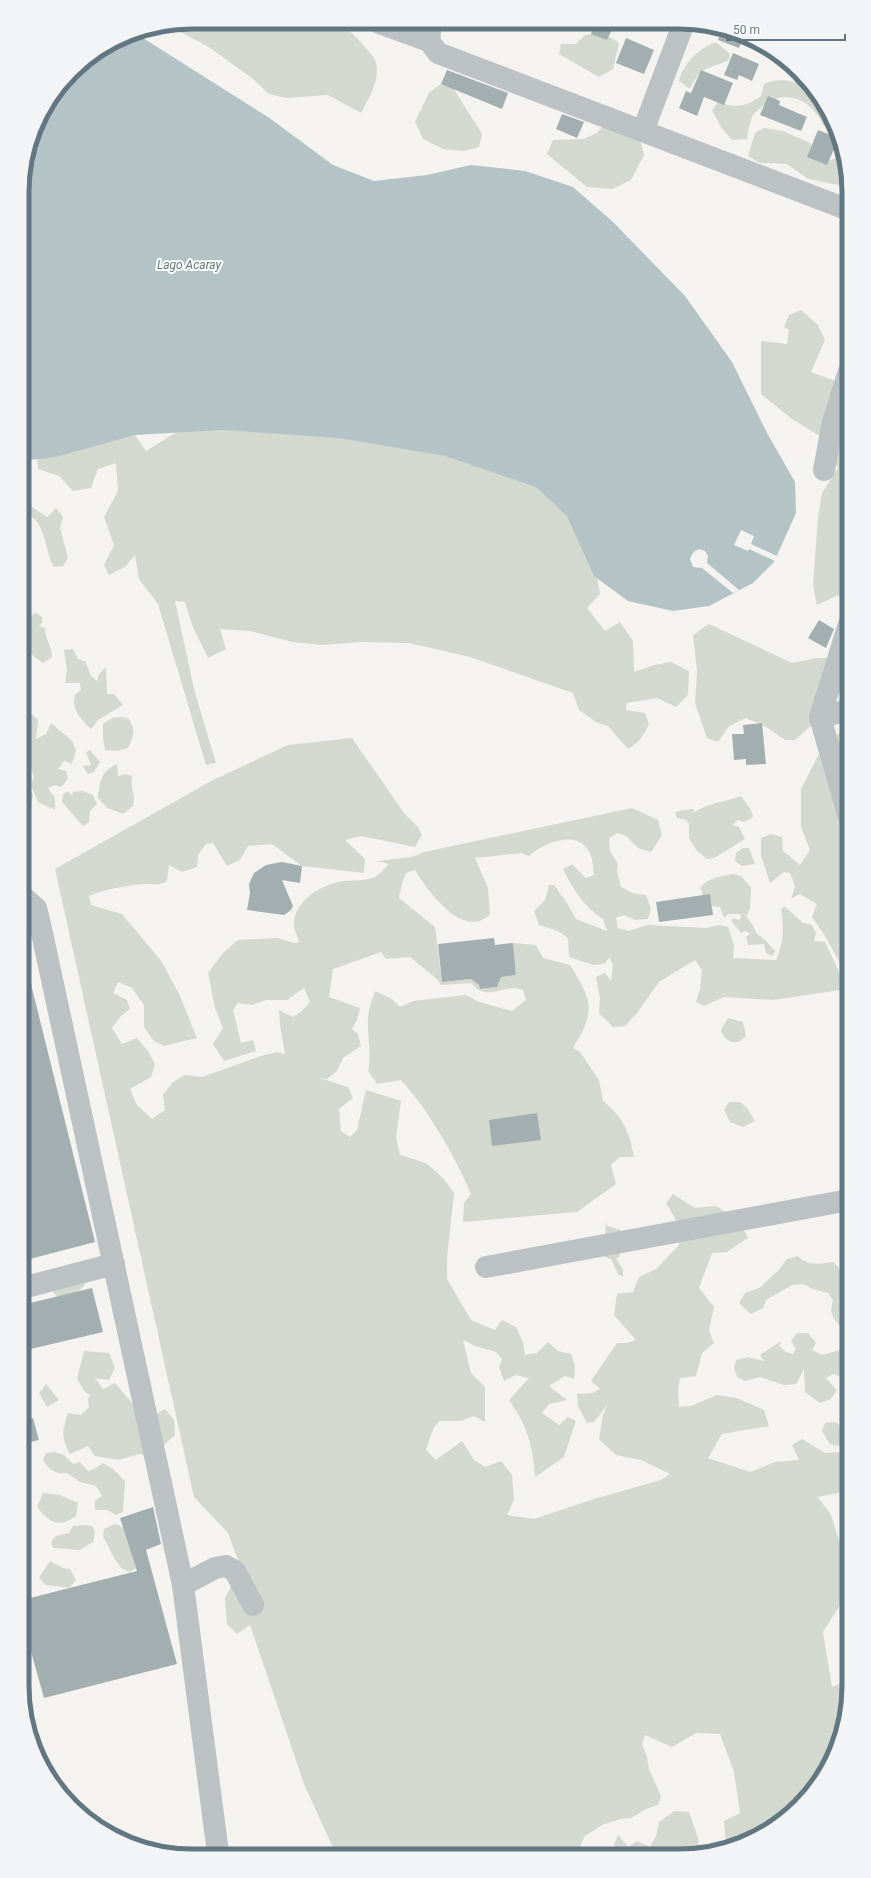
<svg xmlns="http://www.w3.org/2000/svg" width="871" height="1878" font-family="Roboto,sans-serif">
<style>
.green{fill:#d3d9cf}
.water{fill:#b4c3c6}
.pier{fill:#f4f3ef}
.building{fill:#a3aeb1}
.lines{fill:none;stroke-linecap:round;stroke-linejoin:round}
.minor{stroke:#bcc2c4;stroke-width:22}
.labels{text-anchor:middle;dominant-baseline:central;stroke-width:4;stroke-linejoin:round;paint-order:stroke}
.water-label{font-size:12px;font-style:italic;fill:#5e797f;stroke:#fff}
.rim{fill:none;stroke:#627781;stroke-width:5}
</style>
<rect width="100%" height="100%" fill="#f4f3ef"/>
<g class="green">
<path d="M 192,22 L 342,23 C 348,29 373,54 375,60 C 382,77 369,98 361,113 L 328,95 L 286,98 L 269,94 L 253,79 L 209,47 L 169,26 Z"/>
<path d="M 594,33 L 610,37 L 619,43 L 613,69 L 599,77 L 559,54 L 561,44 L 576,44 L 584,36 Z"/>
<path d="M 716,42 L 730,54 L 729,60 C 706,71 703,63 690,89 L 679,81 C 683,64 699,48 716,42 Z"/>
<path d="M 788,62 L 791,64 L 821,98 L 836,131 L 823,125 C 812,100 786,87 763,106 C 759,109 754,113 752,117 C 749,124 748,132 747,139 L 732,140 L 721,127 L 712,110 L 718,102 C 735,108 747,107 761,96 L 764,84 C 780,77 793,81 809,86 L 796,71 L 788,68 L 785,63 Z"/>
<path d="M 442,83 L 456,87 L 455,91 L 482,134 L 479,147 L 463,151 L 443,149 L 423,139 L 415,122 L 429,93 Z"/>
<path d="M 612,115 L 638,131 L 644,155 L 631,180 L 612,189 L 587,187 L 547,154 L 553,140 L 584,139 L 597,133 Z"/>
<path d="M 764,128 L 783,131 L 810,143 L 816,156 L 822,163 L 844,155 L 848,187 L 808,179 L 787,164 L 760,163 L 748,156 L 755,133 Z"/>
<path d="M 801,310 L 818,325 L 825,340 L 811,372 L 838,382 L 849,384 L 849,506 L 845,526 L 849,545 L 849,571 L 845,594 L 836,596 L 817,605 L 813,586 L 818,517 L 822,493 L 838,468 L 823,438 L 792,419 L 761,394 L 761,341 L 787,344 L 789,330 L 784,327 L 789,315 Z"/>
<path d="M 290,414 L 545,483 L 593,554 L 600,594 L 587,608 L 605,631 L 620,622 L 633,641 L 634,672 L 654,665 L 671,662 L 689,671 L 688,695 L 676,707 L 657,698 L 627,703 L 626,710 L 645,713 L 649,724 C 644,735 639,743 628,749 L 608,726 L 596,722 L 579,710 L 573,693 L 470,657 L 409,643 L 361,642 L 322,645 L 292,642 L 250,631 L 220,629 L 226,649 L 208,658 L 192,625 L 185,602 L 175,601 L 195,693 L 216,763 L 206,765 L 158,604 L 139,579 L 135,555 L 125,567 L 109,575 L 104,565 L 114,545 L 104,517 L 118,491 L 116,463 L 98,469 L 91,488 L 73,491 L 59,476 L 38,469 L 36,449 L 135,435 L 146,451 L 175,433 L 219,420 Z"/>
<path d="M 22,470 L 32,507 L 47,517 L 56,508 L 63,517 L 60,528 L 68,558 L 63,566 L 54,567 C 45,553 46,524 31,517 L 24,524 L 22,553 Z"/>
<path d="M 36,613 L 42,617 L 42,623 L 39,626 L 45,628 C 45,639 52,646 52,657 L 43,663 L 32,655 L 28,646 L 30,642 L 22,639 L 22,620 Z"/>
<path d="M 709,624 L 792,663 L 816,658 L 829,658 L 812,725 L 795,740 L 785,740 L 766,727 L 746,718 L 729,726 L 718,742 L 707,738 L 695,703 L 697,672 L 693,635 Z"/>
<path d="M 73,649 L 78,659 L 85,661 L 91,676 L 97,681 L 99,674 L 106,667 L 107,694 L 114,694 L 123,705 L 98,720 L 91,729 C 81,719 71,710 75,695 L 81,690 L 80,683 L 65,683 L 67,670 L 64,650 Z"/>
<path d="M 28,710 L 38,720 L 36,739 L 46,734 L 51,723 L 72,741 L 76,750 L 72,764 L 64,761 L 58,769 L 66,771 L 68,779 L 61,787 L 55,785 L 48,788 L 55,798 L 55,810 L 38,802 L 31,785 L 34,777 L 29,764 L 22,760 L 22,719 Z"/>
<path d="M 121,717 L 128,718 C 136,729 134,736 128,748 L 117,751 L 105,750 L 103,738 L 103,724 L 112,718 Z"/>
<path d="M 849,726 L 849,979 L 825,936 L 812,917 L 817,904 L 800,894 L 791,899 L 795,886 L 790,873 L 784,872 L 770,883 L 761,856 L 761,838 L 771,834 L 782,837 L 783,851 L 800,865 L 810,850 L 801,827 L 801,789 L 823,746 Z"/>
<path d="M 352,738 L 404,813 L 418,827 L 422,835 L 415,847 L 361,836 L 345,840 L 365,859 L 364,873 L 302,866 L 272,844 L 248,846 L 240,860 L 227,866 L 213,843 L 206,844 L 198,855 L 197,867 L 182,872 L 169,865 L 167,881 C 159,886 156,884 147,884 C 128,885 105,889 89,896 L 91,905 L 122,914 L 162,962 L 180,996 L 197,1038 L 164,1046 L 153,1040 L 144,1027 L 144,1005 L 132,988 L 118,982 L 113,993 L 127,1000 L 130,1009 L 121,1016 L 112,1028 L 122,1044 L 137,1038 L 148,1051 L 155,1064 L 151,1077 L 130,1089 L 137,1105 L 152,1119 L 165,1110 L 163,1095 L 173,1082 L 185,1075 L 202,1077 L 261,1056 L 277,1052 L 285,1054 L 280,1025 L 279,1010 L 293,1017 L 302,1011 L 310,1002 L 304,988 L 287,1000 L 266,1000 L 252,1005 L 238,1003 L 233,1010 L 241,1043 L 253,1040 L 256,1051 L 224,1061 L 213,1044 L 223,1028 L 215,1008 L 208,973 L 223,953 L 238,940 L 277,938 L 294,943 L 299,942 C 298,937 295,932 294,927 C 292,901 323,883 345,881 C 356,880 365,881 375,877 C 380,874 385,868 389,864 L 378,861 L 412,857 L 424,852 L 632,808 L 658,820 L 662,835 L 651,852 L 638,848 L 626,836 L 618,833 L 609,838 L 610,851 L 618,864 L 617,871 L 621,887 L 633,893 L 646,895 L 651,909 L 648,919 L 635,920 L 624,915 L 616,918 L 618,928 L 629,931 L 647,925 L 706,928 L 719,925 L 728,927 L 734,945 L 733,958 L 776,960 C 784,944 784,927 781,910 L 784,906 L 803,923 L 811,924 L 816,933 L 814,941 L 825,942 L 842,978 L 841,990 L 773,1000 L 724,997 L 704,1006 L 696,1002 L 700,989 L 702,970 L 695,960 L 659,982 L 637,1013 L 625,1026 L 613,1027 L 599,1013 L 600,998 L 596,977 L 605,973 L 611,981 L 613,966 L 610,957 L 604,964 L 593,965 L 569,957 L 568,938 L 558,931 L 539,925 L 534,911 L 545,900 L 549,885 L 554,885 L 567,903 L 576,919 L 607,931 L 603,919 C 585,908 572,888 563,869 L 572,864 L 586,878 L 594,875 C 593,869 593,861 591,856 C 581,827 544,842 529,856 L 521,853 L 475,858 L 488,888 L 490,915 C 486,917 482,920 479,921 C 454,928 426,888 415,870 L 406,873 L 402,883 L 399,898 L 435,927 L 442,982 L 471,979 L 479,985 L 480,989 L 497,987 L 501,977 L 516,975 L 513,943 L 536,945 L 543,958 L 570,965 C 593,1002 596,1010 573,1048 L 580,1052 L 599,1080 L 603,1101 C 623,1117 630,1133 634,1157 L 620,1157 L 611,1165 L 616,1184 L 577,1212 L 463,1222 L 464,1203 L 471,1194 C 455,1156 429,1111 401,1080 L 377,1084 L 368,1071 C 373,1050 364,1027 370,1006 C 371,1001 374,996 375,991 L 392,999 L 400,1007 L 413,1001 L 466,995 L 479,1002 L 512,1011 L 526,1000 L 523,990 C 503,982 489,1004 471,983 L 441,985 L 438,980 L 410,957 L 386,959 L 381,952 L 333,969 L 329,997 L 360,1008 L 357,1020 L 352,1029 L 358,1034 L 361,1046 L 343,1058 L 337,1071 L 327,1079 L 320,1078 L 348,1087 L 353,1098 L 339,1109 L 341,1131 L 350,1137 L 357,1130 L 366,1090 L 401,1101 L 396,1137 L 400,1155 L 426,1163 L 443,1178 L 454,1193 L 447,1258 L 447,1279 L 471,1320 L 495,1330 L 502,1320 L 516,1327 L 523,1343 L 525,1355 L 537,1353 L 548,1342 L 558,1351 L 571,1354 L 575,1366 L 574,1379 L 565,1376 L 549,1386 L 567,1400 L 549,1404 L 542,1413 L 559,1425 L 568,1417 L 576,1421 L 564,1457 L 535,1477 C 533,1444 527,1426 509,1400 L 529,1378 L 516,1375 L 504,1381 L 499,1367 L 502,1359 L 496,1352 L 475,1346 L 463,1340 L 471,1373 L 485,1387 L 485,1422 L 474,1416 L 461,1421 L 439,1421 L 433,1429 L 426,1450 L 436,1460 L 462,1441 L 474,1460 L 485,1467 L 501,1461 L 512,1475 L 514,1500 L 507,1515 L 534,1519 L 594,1499 L 661,1480 L 670,1474 L 641,1460 L 616,1455 L 599,1439 L 603,1415 L 608,1404 L 594,1422 L 587,1423 L 578,1406 L 577,1394 L 593,1393 L 600,1389 L 591,1381 L 617,1343 L 627,1343 L 636,1340 L 614,1315 L 617,1294 L 633,1292 L 639,1277 L 656,1269 L 679,1245 L 680,1227 L 666,1203 L 673,1194 L 695,1208 L 716,1206 L 737,1218 L 748,1238 L 727,1252 L 712,1253 L 699,1288 L 714,1307 L 709,1330 L 714,1343 L 702,1353 L 696,1376 L 680,1378 L 678,1391 L 679,1407 L 691,1406 L 717,1395 L 737,1398 L 764,1410 L 769,1426 L 722,1434 L 708,1458 L 750,1472 L 775,1462 L 799,1460 L 792,1445 L 802,1439 L 825,1453 L 849,1451 L 849,1491 L 818,1497 L 831,1515 L 849,1572 L 849,1591 L 823,1632 L 832,1687 L 847,1680 L 849,1682 L 849,1698 L 836,1751 L 807,1798 L 773,1828 L 725,1850 L 726,1842 L 724,1821 L 740,1813 L 734,1772 L 720,1734 L 696,1733 L 672,1747 L 645,1735 L 642,1744 L 647,1757 L 649,1769 L 661,1796 L 658,1805 L 646,1809 L 631,1818 L 620,1819 L 602,1825 L 585,1836 L 579,1849 L 587,1855 L 336,1854 L 304,1784 L 250,1625 L 237,1634 L 227,1624 L 225,1598 L 241,1568 L 228,1533 L 194,1497 L 55,869 L 213,780 L 288,745 Z"/>
<path d="M 90,750 L 100,762 L 94,772 L 88,774 L 83,766 L 91,765 L 86,752 Z"/>
<path d="M 117,764 L 118,776 L 126,774 L 132,776 C 130,790 136,793 133,806 L 123,814 L 108,808 L 98,798 C 100,781 100,772 117,764 Z"/>
<path d="M 22,777 L 33,795 L 31,806 L 24,807 Z"/>
<path d="M 68,791 L 72,796 L 73,792 L 83,791 L 93,795 L 97,804 L 90,811 L 89,822 L 83,826 L 62,802 L 63,794 Z"/>
<path d="M 741,796 L 751,810 L 753,817 L 744,822 L 738,820 L 732,825 L 739,827 L 745,839 L 714,858 L 707,859 L 697,851 L 689,838 L 689,824 L 686,820 L 677,818 L 675,812 L 691,809 L 694,809 L 693,813 C 708,802 724,803 741,796 Z"/>
<path d="M 743,848 L 749,848 L 755,864 L 742,866 L 735,861 L 736,853 Z"/>
<path d="M 733,874 L 741,876 L 751,888 L 750,908 L 747,916 L 743,913 L 753,925 L 756,933 L 765,940 L 775,951 L 772,956 L 766,953 L 764,944 L 748,945 L 746,937 L 750,933 L 745,931 L 741,933 L 732,922 L 732,918 L 739,920 L 741,918 L 740,914 L 728,914 L 724,918 L 720,907 L 712,906 L 710,895 L 703,895 L 700,888 C 709,877 720,877 733,874 Z"/>
<path d="M 728,1018 L 743,1022 L 746,1036 L 739,1042 L 731,1042 L 724,1037 L 721,1030 Z"/>
<path d="M 729,1102 L 740,1102 L 747,1108 L 755,1121 L 743,1127 L 730,1122 L 724,1110 Z"/>
<path d="M 606,1222 L 607,1226 L 621,1230 C 618,1240 622,1248 619,1257 L 616,1258 L 623,1270 L 623,1277 L 618,1274 L 611,1259 L 605,1257 L 601,1253 L 605,1241 Z"/>
<path d="M 798,1256 C 807,1266 821,1264 834,1262 L 839,1268 L 842,1278 L 849,1278 L 849,1336 L 846,1335 C 838,1320 827,1319 833,1300 L 828,1293 L 813,1289 L 803,1284 L 792,1285 L 766,1300 L 763,1308 L 751,1314 L 739,1303 L 745,1293 L 759,1288 L 778,1271 L 787,1259 Z"/>
<path d="M 83,1277 L 85,1285 C 77,1293 71,1296 60,1298 L 54,1294 L 53,1288 Z"/>
<path d="M 797,1333 L 808,1333 L 816,1343 L 812,1350 L 822,1355 L 840,1350 L 849,1357 L 849,1374 L 846,1379 L 833,1374 L 826,1378 L 837,1390 L 831,1399 L 820,1403 L 805,1392 L 804,1369 L 796,1384 L 784,1385 L 760,1377 L 745,1381 L 737,1377 L 734,1368 L 736,1360 L 748,1357 L 764,1361 L 760,1355 L 781,1341 L 779,1346 L 786,1352 L 793,1354 L 796,1349 L 791,1341 Z"/>
<path d="M 84,1351 L 109,1353 L 115,1368 L 109,1380 L 95,1378 L 103,1389 L 115,1383 L 138,1410 L 149,1418 L 165,1409 L 174,1420 L 175,1435 L 151,1457 L 139,1454 L 119,1460 L 95,1456 L 88,1446 L 70,1454 C 61,1437 62,1431 68,1413 L 81,1415 L 89,1407 L 88,1399 L 90,1395 L 85,1392 L 77,1379 Z"/>
<path d="M 46,1384 L 59,1400 L 47,1407 L 39,1393 Z"/>
<path d="M 835,1422 L 849,1431 L 849,1442 L 839,1446 L 830,1444 L 822,1431 L 825,1423 Z"/>
<path d="M 55,1452 L 64,1455 L 73,1464 L 80,1462 L 88,1471 L 96,1468 L 103,1463 L 113,1469 L 125,1481 L 123,1512 L 116,1515 L 107,1510 L 95,1510 L 95,1501 L 102,1496 L 96,1486 L 80,1482 L 67,1473 C 56,1475 48,1469 43,1460 L 46,1453 Z"/>
<path d="M 43,1493 L 60,1495 L 78,1503 L 76,1516 C 58,1529 49,1522 37,1507 Z"/>
<path d="M 115,1524 C 129,1528 132,1542 136,1554 L 132,1555 L 136,1568 L 130,1572 L 121,1568 L 113,1556 L 103,1536 L 104,1529 Z"/>
<path d="M 84,1525 L 92,1526 L 95,1532 L 93,1542 L 80,1550 L 53,1548 L 51,1542 L 56,1536 L 69,1533 L 73,1526 Z"/>
<path d="M 50,1561 L 63,1568 L 70,1569 L 76,1580 L 69,1588 L 46,1585 L 39,1578 Z"/>
<path d="M 674,1811 L 689,1812 L 698,1838 L 699,1853 L 679,1856 L 607,1856 L 613,1848 L 618,1835 L 628,1847 L 637,1841 L 650,1847 L 656,1836 L 659,1822 Z"/>
</g>
<path class="water" d="M 135,33 L 268,117 L 333,165 L 374,181 L 427,175 L 471,165 L 525,171 L 573,187 L 613,222 L 685,296 L 732,362 L 767,433 L 795,482 L 796,513 L 774,562 L 753,583 L 709,606 L 673,611 L 628,601 L 594,576 L 567,516 L 536,487 L 445,456 L 339,438 L 223,430 L 135,435 L 56,457 L 22,461 L 22,180 L 39,117 L 80,64 L 127,35 Z"/>
<g class="pier">
<path d="M 741,530 L 754,536 L 751,544 L 777,556 L 775,561 L 749,549 L 748,551 L 734,545 Z"/>
<path d="M 699,549 L 705,551 L 708,556 L 707,563 L 739,590 L 733,593 L 702,568 L 693,567 L 690,559 L 692,554 L 695,551 Z"/>
</g>
<g class="building">
<path d="M 595,24 L 614,25 L 607,40 L 591,34 Z"/>
<path d="M 722,29 L 744,36 L 739,48 L 718,40 Z"/>
<path d="M 626,38 L 654,50 L 644,74 L 616,63 Z"/>
<path d="M 733,53 L 759,64 L 752,81 L 739,75 L 737,80 L 724,75 Z"/>
<path d="M 447,70 L 508,93 L 502,109 L 441,84 Z"/>
<path d="M 701,70 L 733,83 L 724,105 L 704,97 L 697,116 L 679,108 L 686,91 L 691,93 Z"/>
<path d="M 768,96 L 780,101 L 779,105 L 807,117 L 801,131 L 760,115 Z"/>
<path d="M 562,114 L 584,122 L 577,138 L 556,129 Z"/>
<path d="M 818,130 L 839,138 L 827,165 L 807,157 Z"/>
<path d="M 819,620 L 834,629 L 826,648 L 808,638 Z"/>
<path d="M 762,723 L 766,764 L 746,765 L 746,759 L 734,760 L 732,734 L 744,734 L 743,725 Z"/>
<path d="M 282,862 L 302,866 L 300,883 L 282,880 L 293,906 L 291,910 L 284,915 L 247,910 L 250,893 L 249,884 L 254,873 L 266,865 Z"/>
<path d="M 710,894 L 713,915 L 659,922 L 656,902 Z"/>
<path d="M 494,938 L 495,945 L 513,943 L 516,975 L 501,977 L 497,987 L 480,989 L 479,985 L 471,979 L 442,982 L 438,944 Z"/>
<path d="M 27,968 L 95,1242 L 22,1261 L 22,969 Z"/>
<path d="M 537,1113 L 541,1140 L 492,1146 L 489,1120 Z"/>
<path d="M 92,1288 L 103,1332 L 22,1351 L 22,1305 Z"/>
<path d="M 33,1418 L 39,1440 L 22,1444 L 22,1421 Z"/>
<path d="M 153,1507 L 161,1544 L 146,1550 L 177,1664 L 44,1698 L 22,1619 L 22,1600 L 137,1571 L 120,1518 Z"/>
</g>
<g class="lines">
<g class="minor">
<path d="M 379,23 L 429,41"/>
<path d="M 431,23 L 429,41 L 438,53 L 849,210"/>
<path d="M 643,131 L 683,25"/>
<path d="M 824,470 L 833,422 L 849,371"/>
<path d="M 820,717 L 849,710"/>
<path d="M 849,817 L 820,717 L 849,624"/>
<path d="M 22,896 L 36,908 L 40,924 L 183,1585 L 218,1853"/>
<path d="M 486,1267 L 849,1200"/>
<path d="M 22,1288 L 114,1264"/>
<path d="M 183,1585 L 215,1568 L 226,1566 L 235,1571 L 253,1605"/>
</g>
</g>
<g class="labels">
<g class="water-label">
<text x="189" y="265">Lago Acaray</text>
</g>
</g>
<path d="M0 0H871V1878H0ZM192 29H679A163 163 0 0 1 842 192V1686A163 163 0 0 1 679 1849H192A163 163 0 0 1 29 1686V192A163 163 0 0 1 192 29Z" fill="#f2f4f5" fill-rule="evenodd"/>
<path class="rim" d="M192 29H679A163 163 0 0 1 842 192V1686A163 163 0 0 1 679 1849H192A163 163 0 0 1 29 1686V192A163 163 0 0 1 192 29Z"/>
<path d="M727 34v6h118v-6" fill="none" stroke="#627781" stroke-width="2"/>
<text x="733" y="34" font-size="12" fill="#627781" stroke="#ffffff" stroke-width="3" paint-order="stroke">50 m</text>
</svg>
